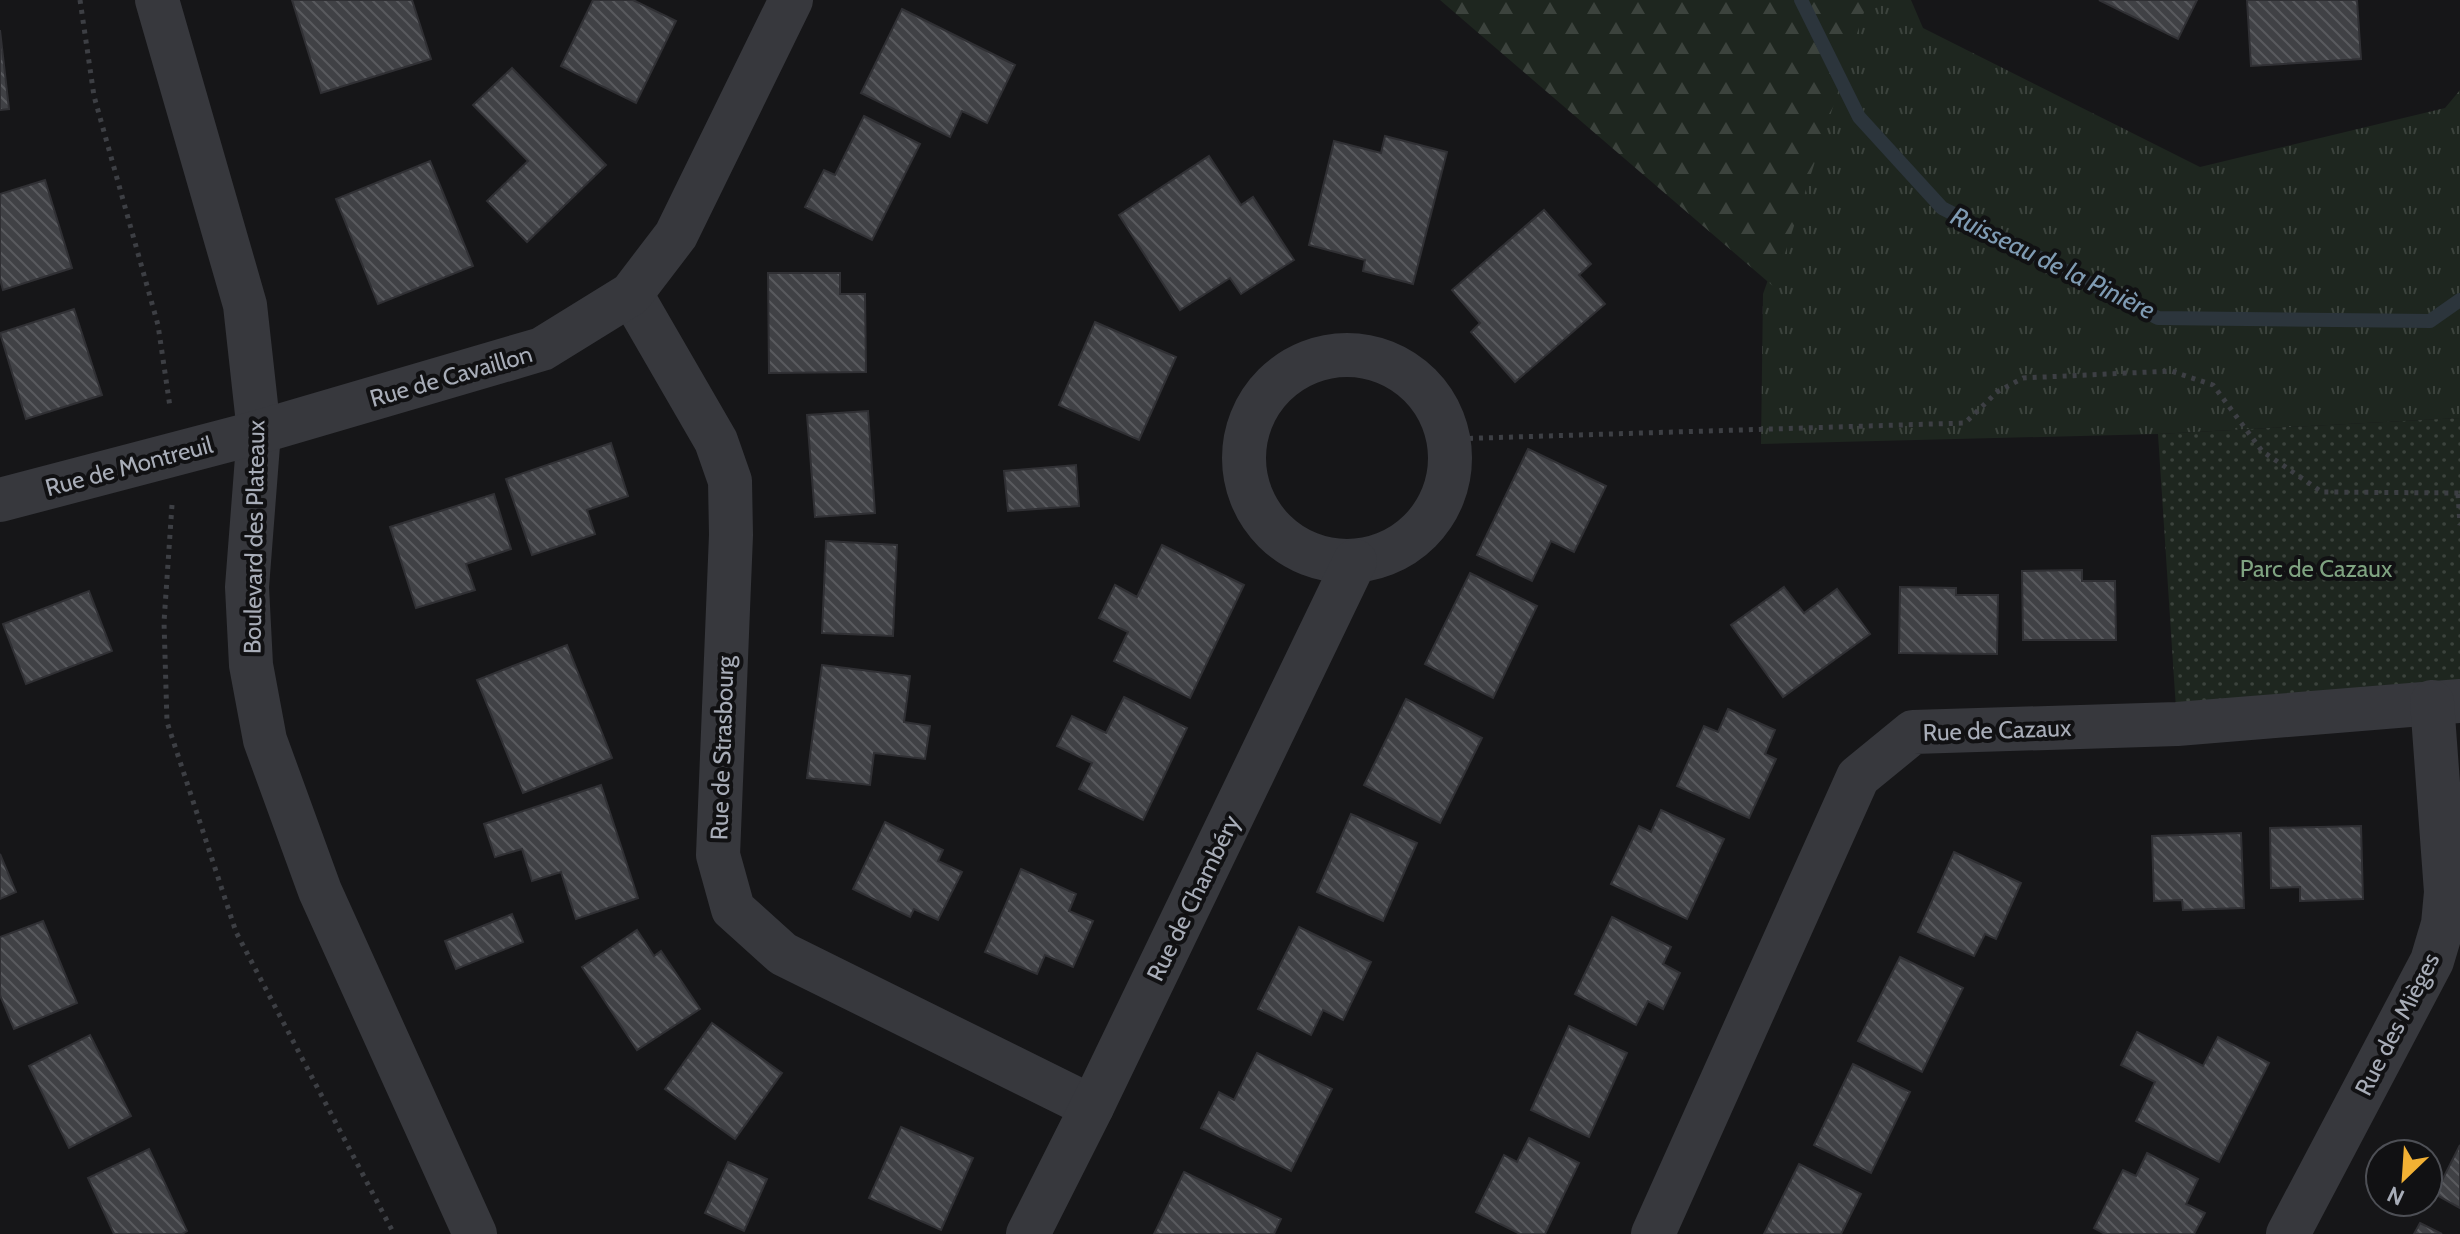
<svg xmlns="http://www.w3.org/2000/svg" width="2460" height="1234" font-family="Cabin,sans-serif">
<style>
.grass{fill:url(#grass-tufts)}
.forest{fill:url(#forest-firs)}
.park{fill:url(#park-dots)}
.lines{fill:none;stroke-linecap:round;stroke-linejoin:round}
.stream{stroke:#2c353c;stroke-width:14}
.building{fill:url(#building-back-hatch);stroke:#303034;stroke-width:2}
.path{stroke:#3d3f44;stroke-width:5;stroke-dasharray:4 6;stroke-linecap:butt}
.minor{stroke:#37383d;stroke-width:44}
.labels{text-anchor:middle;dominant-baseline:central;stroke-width:8;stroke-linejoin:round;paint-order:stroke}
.street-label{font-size:24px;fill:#a8adb8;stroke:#111113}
.park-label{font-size:24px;fill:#7fa381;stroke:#111113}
.water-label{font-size:26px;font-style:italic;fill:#7f9bb3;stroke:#111113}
</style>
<defs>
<pattern id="grass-tufts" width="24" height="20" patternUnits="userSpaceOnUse" patternTransform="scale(2)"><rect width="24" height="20" fill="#1e261f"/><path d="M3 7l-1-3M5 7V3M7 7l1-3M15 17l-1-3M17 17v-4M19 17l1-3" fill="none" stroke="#3c433d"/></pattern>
<pattern id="forest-firs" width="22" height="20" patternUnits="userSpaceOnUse" patternTransform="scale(2)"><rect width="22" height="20" fill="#1e261f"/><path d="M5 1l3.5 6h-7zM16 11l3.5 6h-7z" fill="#3c433d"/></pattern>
<pattern id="park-dots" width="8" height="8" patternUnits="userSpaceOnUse" patternTransform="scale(2)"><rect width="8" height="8" fill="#1e261f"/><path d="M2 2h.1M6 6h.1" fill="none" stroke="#3c433d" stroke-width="1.8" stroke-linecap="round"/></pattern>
<pattern id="building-back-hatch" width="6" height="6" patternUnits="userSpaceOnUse" patternTransform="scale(2)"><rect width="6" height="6" fill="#404145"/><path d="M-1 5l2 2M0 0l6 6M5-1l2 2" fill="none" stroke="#595a5e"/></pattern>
</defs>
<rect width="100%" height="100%" fill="#161618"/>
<path class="grass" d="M 1867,0 L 1911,0 L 1923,28 L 2200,167 L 2445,108 L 2460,90 L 2460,418 L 2158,434 L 1761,444 L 1763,294 Z"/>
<path class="forest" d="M 1440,0 L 1868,0 L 1774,287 Z"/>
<path class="park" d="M 2460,418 L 2460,700 L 2177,724 L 2158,434 Z"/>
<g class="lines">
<path class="stream" d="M 1801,0 L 1859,117 L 1942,208 L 2158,318 L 2430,321 L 2460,300"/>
</g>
<g class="building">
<path d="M 292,0 L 412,0 L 431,59 L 321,93 Z"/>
<path d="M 593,0 L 633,0 L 676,21 L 636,103 L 561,66 Z"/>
<path d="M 2099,0 L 2197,0 L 2178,39 Z"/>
<path d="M 2247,0 L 2357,0 L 2361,59 L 2251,66 Z"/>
<path d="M 902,9 L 1015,65 L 987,123 L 962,111 L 950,137 L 861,93 Z"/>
<path d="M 0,30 L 9,109 L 0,110 Z"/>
<path d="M 512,68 L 606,165 L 527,242 L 487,201 L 528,161 L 473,105 Z"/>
<path d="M 864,116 L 920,144 L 872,240 L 805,207 L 824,170 L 835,175 Z"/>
<path d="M 1385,136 L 1447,152 L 1413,284 L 1363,271 L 1365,260 L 1309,245 L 1334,141 L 1381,153 Z"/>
<path d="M 1209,156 L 1241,205 L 1253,197 L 1294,260 L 1241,294 L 1230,278 L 1180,310 L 1119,215 Z"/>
<path d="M 430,161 L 473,266 L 378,304 L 336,199 Z"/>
<path d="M 45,180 L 72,268 L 3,290 L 0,279 L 0,194 Z"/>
<path d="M 1544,210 L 1591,264 L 1579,275 L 1605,304 L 1515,382 L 1471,332 L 1480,323 L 1452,290 Z"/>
<path d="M 768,273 L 840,273 L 840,294 L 865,294 L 866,372 L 769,373 Z"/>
<path d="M 74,309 L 102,395 L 26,419 L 0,333 Z"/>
<path d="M 1095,322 L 1176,357 L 1139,440 L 1059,405 Z"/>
<path d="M 868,411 L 875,513 L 815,517 L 807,415 Z"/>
<path d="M 611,443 L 628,496 L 587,510 L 595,534 L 532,555 L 506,479 Z"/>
<path d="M 1528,449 L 1606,486 L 1574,552 L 1551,541 L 1532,581 L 1477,555 Z"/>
<path d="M 1076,465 L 1079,506 L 1008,511 L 1004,471 Z"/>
<path d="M 494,494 L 511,549 L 466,564 L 475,590 L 416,608 L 390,527 Z"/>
<path d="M 826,541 L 897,545 L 893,636 L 822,633 Z"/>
<path d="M 1162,545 L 1244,585 L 1190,698 L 1114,661 L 1128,632 L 1099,618 L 1115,585 L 1137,597 Z"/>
<path d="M 2082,570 L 2082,581 L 2115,581 L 2116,640 L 2023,640 L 2022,571 Z"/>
<path d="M 1470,573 L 1537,606 L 1493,698 L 1425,664 Z"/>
<path d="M 1784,587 L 1804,613 L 1837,589 L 1870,634 L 1783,697 L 1731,625 Z"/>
<path d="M 1900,587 L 1956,588 L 1956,595 L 1998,595 L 1997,654 L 1899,653 Z"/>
<path d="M 89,591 L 112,651 L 26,684 L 3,624 Z"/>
<path d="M 567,645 L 612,758 L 523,793 L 477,680 Z"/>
<path d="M 822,665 L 910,676 L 904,722 L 930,726 L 925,759 L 874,753 L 870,785 L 807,778 Z"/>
<path d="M 1124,697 L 1187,728 L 1143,820 L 1079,789 L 1092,763 L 1057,746 L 1072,716 L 1106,733 Z"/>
<path d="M 1406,699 L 1482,738 L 1440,823 L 1364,785 Z"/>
<path d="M 1728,709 L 1775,730 L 1765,754 L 1776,759 L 1749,818 L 1677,786 L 1704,726 L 1718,732 Z"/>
<path d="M 601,785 L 638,898 L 576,919 L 561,872 L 532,881 L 522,849 L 495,857 L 484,824 Z"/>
<path d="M 1661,810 L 1724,839 L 1687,919 L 1611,884 L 1639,826 L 1651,832 Z"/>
<path d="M 1351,814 L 1417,843 L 1383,921 L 1317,892 Z"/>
<path d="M 885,822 L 943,850 L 938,861 L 962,872 L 938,920 L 914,909 L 910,917 L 853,889 Z"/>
<path d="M 2361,826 L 2363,899 L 2300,901 L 2300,887 L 2271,888 L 2270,828 Z"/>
<path d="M 2241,833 L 2244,908 L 2183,910 L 2182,900 L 2154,901 L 2152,836 Z"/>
<path d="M 1954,852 L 2021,883 L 1996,939 L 1985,934 L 1974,956 L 1918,932 Z"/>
<path d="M 0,854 L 16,892 L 0,899 Z"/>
<path d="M 1021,869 L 1076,894 L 1069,911 L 1093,921 L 1073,967 L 1045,955 L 1037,974 L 985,952 Z"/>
<path d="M 512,914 L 523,942 L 456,969 L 445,941 Z"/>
<path d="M 1612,917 L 1671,947 L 1663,964 L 1680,973 L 1663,1009 L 1648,1001 L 1636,1025 L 1575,994 Z"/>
<path d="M 43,921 L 77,1003 L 14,1029 L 0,995 L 0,937 Z"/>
<path d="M 1299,927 L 1371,962 L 1343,1020 L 1323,1010 L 1311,1035 L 1258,1009 Z"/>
<path d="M 637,930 L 654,956 L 661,951 L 700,1009 L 637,1050 L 582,967 Z"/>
<path d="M 1900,957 L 1963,988 L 1922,1072 L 1858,1041 Z"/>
<path d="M 712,1023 L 782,1073 L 735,1139 L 665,1089 Z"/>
<path d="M 1569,1026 L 1627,1053 L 1589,1137 L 1531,1110 Z"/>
<path d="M 2137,1032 L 2203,1066 L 2218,1037 L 2269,1063 L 2219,1162 L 2136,1121 L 2155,1082 L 2121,1065 Z"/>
<path d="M 90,1035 L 131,1116 L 69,1148 L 29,1066 Z"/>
<path d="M 1257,1053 L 1332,1089 L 1291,1171 L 1201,1128 L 1219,1092 L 1234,1100 Z"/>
<path d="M 1853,1064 L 1910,1092 L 1871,1173 L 1814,1145 Z"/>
<path d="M 901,1127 L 973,1158 L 941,1230 L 869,1198 Z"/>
<path d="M 1529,1138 L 1579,1163 L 1545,1234 L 1520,1234 L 1476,1212 L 1504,1155 L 1517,1162 Z"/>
<path d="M 2460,1145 L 2460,1208 L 2435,1194 Z"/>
<path d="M 149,1149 L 187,1231 L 182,1234 L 114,1234 L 88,1178 Z"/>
<path d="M 2147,1153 L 2198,1179 L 2186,1204 L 2205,1213 L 2194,1234 L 2105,1234 L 2094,1228 L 2123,1170 L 2136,1176 Z"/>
<path d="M 728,1162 L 767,1179 L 744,1231 L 705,1213 Z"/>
<path d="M 1799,1164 L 1861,1194 L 1841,1234 L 1764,1234 Z"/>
<path d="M 1184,1172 L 1281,1219 L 1274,1234 L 1154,1234 Z"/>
<path d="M 2420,1223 L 2442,1234 L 2414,1234 Z"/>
</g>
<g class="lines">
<g class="path">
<path d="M 80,0 L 94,96 L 158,325 L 170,407"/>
<path d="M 1449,439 L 1965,423 L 1997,392 L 2023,378 L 2171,371 L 2213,385 L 2262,451 L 2322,492 L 2460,493"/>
<path d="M 2458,494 L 2460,525"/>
<path d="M 172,505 L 164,622 L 167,722 L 236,932 L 394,1234"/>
</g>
<g class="minor">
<path d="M 157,0 L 245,305 L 259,432 L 247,587 L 251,665 L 265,740 L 320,891 L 475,1234"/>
<path d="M 631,294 L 716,441 L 730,481 L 731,535 L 718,855 L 733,909 L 783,954 L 1092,1107"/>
<circle cx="1347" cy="458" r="103"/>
<path d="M 0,500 L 259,432 L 542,349 L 631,294 L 676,235 L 791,0"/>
<path d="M 1028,1234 L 1092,1107 L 1355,561"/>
<path d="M 1653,1234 L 1858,777 L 1913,732 L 2177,724 L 2460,701"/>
<path d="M 2288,1234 L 2432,961 L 2443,924 L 2446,892 L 2432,702"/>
</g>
</g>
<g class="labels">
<g class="street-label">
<text transform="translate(451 376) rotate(-16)">Rue de Cavaillon</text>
<text transform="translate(129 466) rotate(-15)">Rue de Montreuil</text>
<text transform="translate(254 537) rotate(-89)">Boulevard des Plateaux</text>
<text transform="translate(1997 730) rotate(-2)">Rue de Cazaux</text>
<text transform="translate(722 748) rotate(-88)">Rue de Strasbourg</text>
<text transform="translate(1193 898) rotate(-64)">Rue de Chambéry</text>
<text transform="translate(2397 1024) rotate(-63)">Rue des Mièges</text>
</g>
<g class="park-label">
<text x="2316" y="568">Parc de Cazaux</text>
</g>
<g class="water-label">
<text transform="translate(2053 263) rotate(26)">Ruisseau de la Pinière</text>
</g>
</g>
<g transform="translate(2404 1178) rotate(205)"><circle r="38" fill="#111113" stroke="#4d4f55" stroke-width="2"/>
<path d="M0-6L14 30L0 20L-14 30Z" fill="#f2b134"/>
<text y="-12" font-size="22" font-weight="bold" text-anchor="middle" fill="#a8adb8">N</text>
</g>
</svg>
